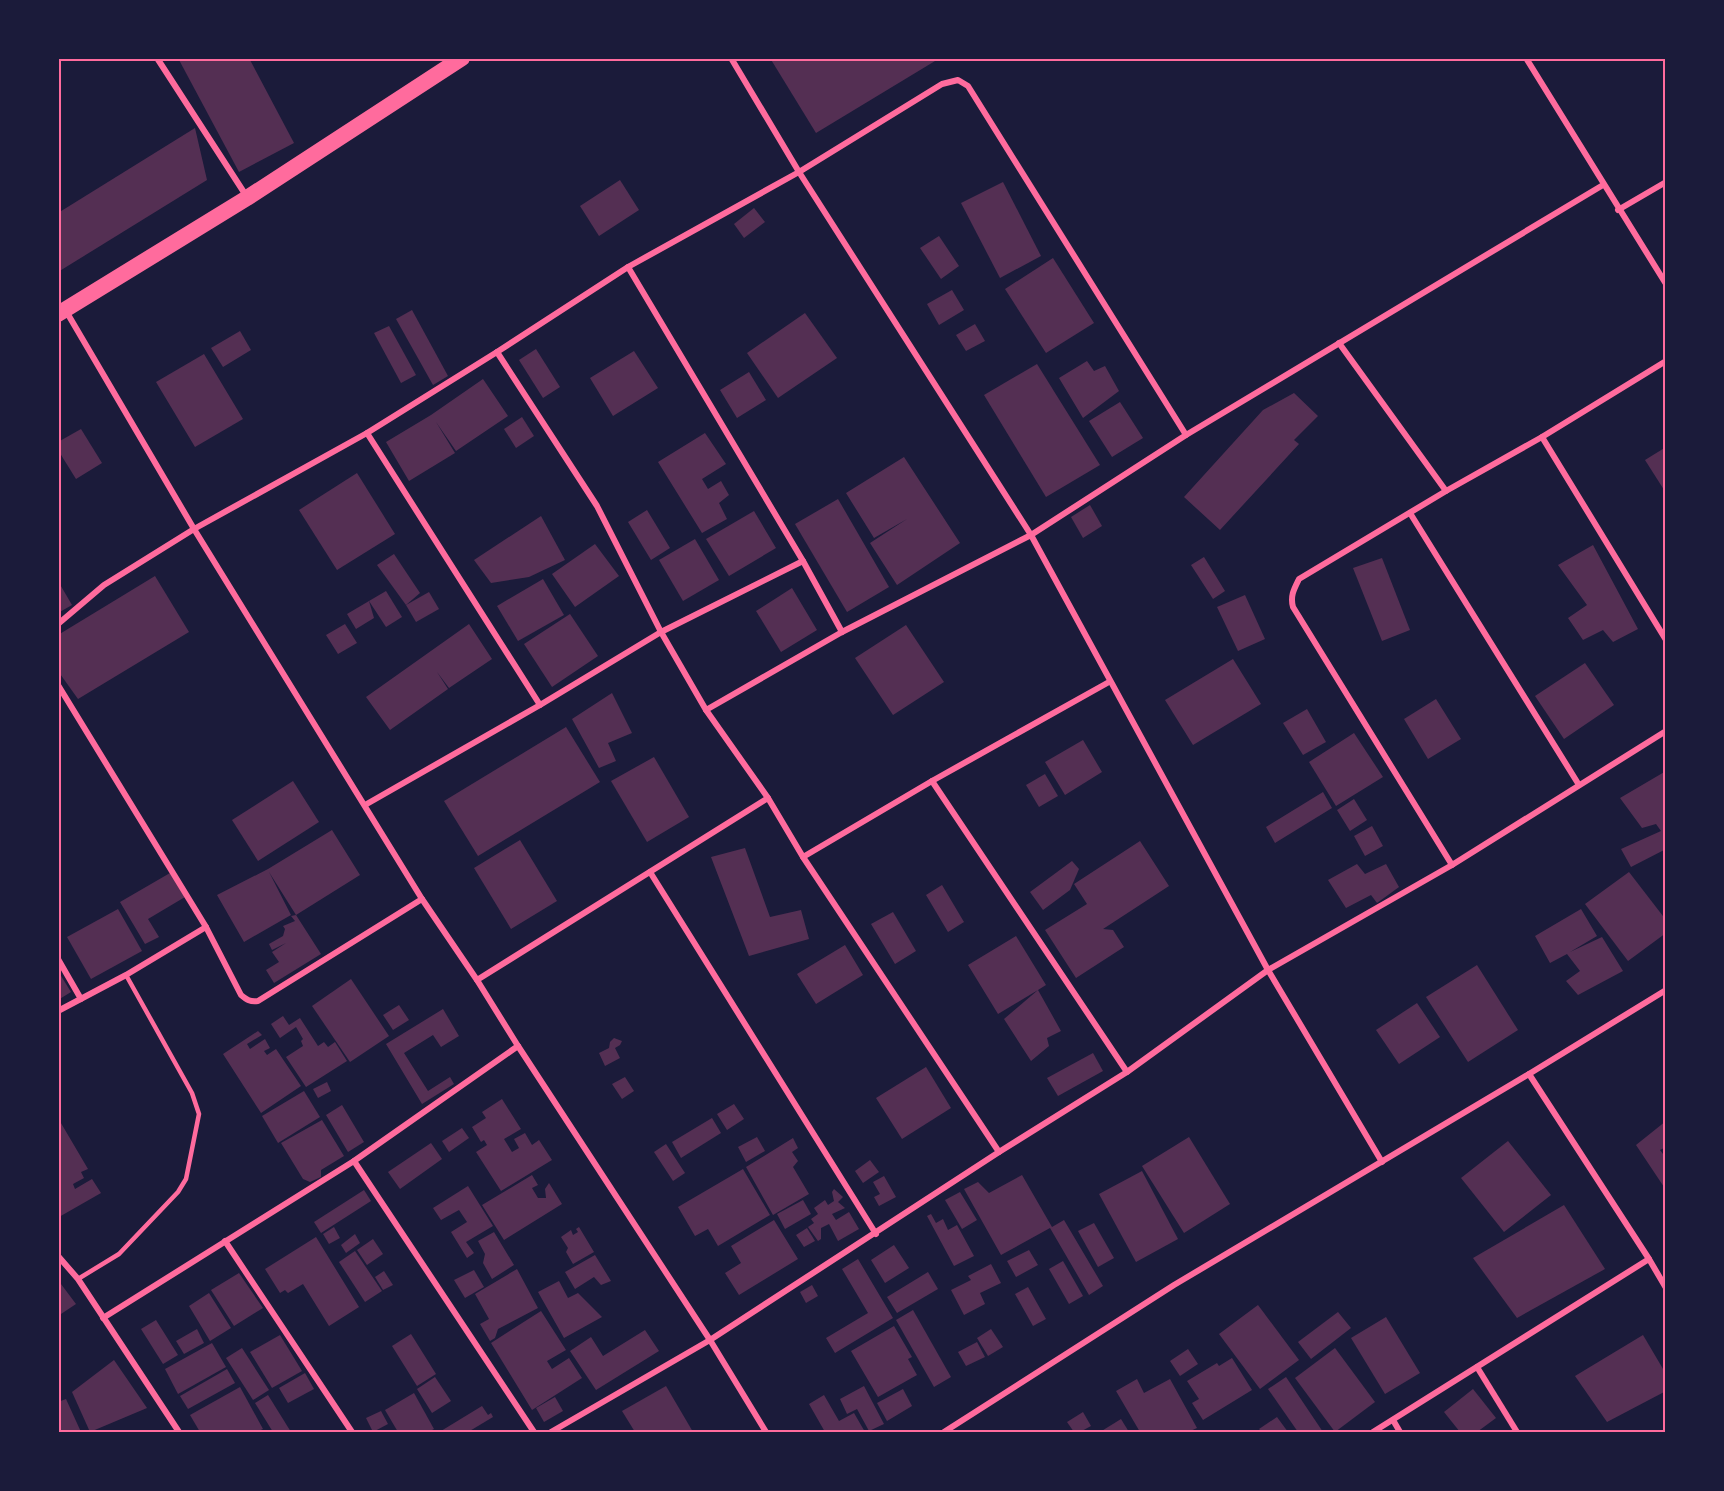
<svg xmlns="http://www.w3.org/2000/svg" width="1724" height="1491" font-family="Mulish,sans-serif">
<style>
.building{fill:#542f53}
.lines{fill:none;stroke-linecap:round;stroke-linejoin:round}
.service{stroke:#ff6b9d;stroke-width:4.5}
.minor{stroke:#ff6b9d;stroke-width:6}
.trunk{stroke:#ff6b9d;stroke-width:16}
.neatline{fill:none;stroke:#ff6b9d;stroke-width:2}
</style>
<rect width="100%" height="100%" fill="#1b1b3a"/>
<g class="building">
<path d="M 178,58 L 249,58 L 294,143 L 239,172 Z"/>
<path d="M 770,58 L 940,58 L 816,133 Z"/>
<path d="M 195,128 L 207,180 L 58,272 L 58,213 Z"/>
<path d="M 620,180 L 639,210 L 599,236 L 580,206 Z"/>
<path d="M 1003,182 L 1041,256 L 1000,278 L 961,203 Z"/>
<path d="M 754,208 L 765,222 L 744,238 L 734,224 Z"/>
<path d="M 939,236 L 959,266 L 941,279 L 920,248 Z"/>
<path d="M 1053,258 L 1094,323 L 1046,353 L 1005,289 Z"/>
<path d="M 952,290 L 964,310 L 939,325 L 927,304 Z"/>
<path d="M 412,310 L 448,376 L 433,385 L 396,319 Z"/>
<path d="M 805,313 L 837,358 L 778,398 L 747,353 Z"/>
<path d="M 975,324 L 985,341 L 966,351 L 956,335 Z"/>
<path d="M 389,326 L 416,375 L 401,383 L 374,333 Z"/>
<path d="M 240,331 L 251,350 L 223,367 L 211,348 Z"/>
<path d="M 536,349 L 560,387 L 543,398 L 519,360 Z"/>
<path d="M 634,351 L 658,388 L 613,416 L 590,378 Z"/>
<path d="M 204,354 L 243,419 L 195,447 L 156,382 Z"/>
<path d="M 1087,361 L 1094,371 L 1105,366 L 1119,391 L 1083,418 L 1059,378 Z"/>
<path d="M 1037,364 L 1100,465 L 1046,497 L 984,395 Z"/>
<path d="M 749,372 L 766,400 L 737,418 L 720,390 Z"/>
<path d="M 483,379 L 508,416 L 456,451 L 436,422 L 455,453 L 409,481 L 386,442 L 431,415 Z"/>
<path d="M 1294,393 L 1318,416 L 1294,440 L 1299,444 L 1220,530 L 1184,497 L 1263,410 Z"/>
<path d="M 1120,402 L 1143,438 L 1112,457 L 1089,421 Z"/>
<path d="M 522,417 L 534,436 L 516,448 L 504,429 Z"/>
<path d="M 81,429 L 102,463 L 76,479 L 58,450 L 58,442 Z"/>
<path d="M 705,433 L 726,464 L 702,479 L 708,489 L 721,481 L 729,495 L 719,503 L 727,519 L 702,533 L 658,462 Z"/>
<path d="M 1666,447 L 1666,493 L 1645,460 Z"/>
<path d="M 904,457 L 960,543 L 897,585 L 870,543 L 907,519 L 874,538 L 846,493 Z"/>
<path d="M 357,473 L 395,534 L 337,570 L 299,510 Z"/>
<path d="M 838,499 L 889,587 L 847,612 L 795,524 Z"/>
<path d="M 1090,505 L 1102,526 L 1083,538 L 1071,517 Z"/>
<path d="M 647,510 L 670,548 L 651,560 L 628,522 Z"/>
<path d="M 754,511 L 776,548 L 729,576 L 706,539 Z"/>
<path d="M 541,516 L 565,560 L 529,577 L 491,583 L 474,560 Z"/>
<path d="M 695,539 L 719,580 L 683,601 L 659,560 Z"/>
<path d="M 595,544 L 619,576 L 575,607 L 552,574 Z"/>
<path d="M 1593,545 L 1638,629 L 1613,642 L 1603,630 L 1583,640 L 1568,618 L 1587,605 L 1558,565 Z"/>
<path d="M 394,554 L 420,593 L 406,605 L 377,565 Z"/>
<path d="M 1204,557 L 1225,591 L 1213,599 L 1191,565 Z"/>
<path d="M 1382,558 L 1410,630 L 1382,641 L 1353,568 Z"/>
<path d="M 155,576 L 189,632 L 78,699 L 58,671 L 58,635 Z"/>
<path d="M 543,579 L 564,615 L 518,641 L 497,606 Z"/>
<path d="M 58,581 L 72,605 L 58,613 Z"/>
<path d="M 792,588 L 817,630 L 781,652 L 756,611 Z"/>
<path d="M 386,591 L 402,617 L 386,627 L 369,601 Z"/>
<path d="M 429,592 L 439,609 L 416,622 L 406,605 Z"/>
<path d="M 1245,595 L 1265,639 L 1238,651 L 1217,607 Z"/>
<path d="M 369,601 L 374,618 L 356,629 L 347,614 Z"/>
<path d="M 570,614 L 598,656 L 552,687 L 524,644 Z"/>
<path d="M 345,624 L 357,643 L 338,654 L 326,635 Z"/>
<path d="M 469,624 L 492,659 L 449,688 L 437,672 L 448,689 L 390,730 L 366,697 Z"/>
<path d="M 906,625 L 944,682 L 893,715 L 855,658 Z"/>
<path d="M 1233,659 L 1261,704 L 1193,745 L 1165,700 Z"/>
<path d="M 1585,663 L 1614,705 L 1564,739 L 1535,696 Z"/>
<path d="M 612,693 L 632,733 L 608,743 L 616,761 L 599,768 L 572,719 Z"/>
<path d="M 1436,699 L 1461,739 L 1428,759 L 1404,719 Z"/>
<path d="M 1307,709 L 1326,742 L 1303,755 L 1283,723 Z"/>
<path d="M 566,727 L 600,782 L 478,856 L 444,801 Z"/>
<path d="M 1354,733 L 1383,777 L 1336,806 L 1309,762 Z"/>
<path d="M 1083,740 L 1102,772 L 1065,795 L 1045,762 Z"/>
<path d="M 654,757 L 689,817 L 647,842 L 611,781 Z"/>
<path d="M 1666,771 L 1666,849 L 1631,867 L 1621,849 L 1661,831 L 1656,824 L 1642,828 L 1620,798 Z"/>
<path d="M 1045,774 L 1058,796 L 1039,807 L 1026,785 Z"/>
<path d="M 293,781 L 319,822 L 258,861 L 232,820 Z"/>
<path d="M 1323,792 L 1332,808 L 1275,843 L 1266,827 Z"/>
<path d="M 1354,799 L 1367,820 L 1350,831 L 1337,810 Z"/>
<path d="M 1372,826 L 1383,846 L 1365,856 L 1354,836 Z"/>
<path d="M 332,830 L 360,875 L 296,915 L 269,872 L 291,915 L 244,942 L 217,895 L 268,869 Z"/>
<path d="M 520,840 L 557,901 L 511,929 L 474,868 Z"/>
<path d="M 1140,841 L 1169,886 L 1103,929 L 1113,930 L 1124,947 L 1076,978 L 1045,930 L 1087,904 L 1074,884 Z"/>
<path d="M 745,848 L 770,917 L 801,910 L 809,939 L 749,956 L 711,857 Z"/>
<path d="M 1072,861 L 1079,869 L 1070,890 L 1043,910 L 1030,892 Z"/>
<path d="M 1357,864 L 1365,874 L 1386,864 L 1399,887 L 1377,903 L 1371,895 L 1346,908 L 1328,880 Z"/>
<path d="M 1629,872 L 1666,920 L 1666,933 L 1628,961 L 1585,904 Z"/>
<path d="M 170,873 L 185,897 L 148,919 L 159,937 L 145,944 L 120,902 Z"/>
<path d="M 942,885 L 964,922 L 948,932 L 926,895 Z"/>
<path d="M 118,909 L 142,951 L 91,979 L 67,937 Z"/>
<path d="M 1581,909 L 1597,936 L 1570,952 L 1602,937 L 1623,971 L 1578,995 L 1566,981 L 1580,971 L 1567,954 L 1550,963 L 1535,936 Z"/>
<path d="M 893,912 L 916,951 L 895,964 L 871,924 Z"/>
<path d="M 296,915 L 321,954 L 274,983 L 266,970 L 279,962 L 272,952 L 286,943 L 272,950 L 269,944 L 283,936 L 285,929 L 283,926 L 295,921 L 291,916 Z"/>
<path d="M 1016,936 L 1046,985 L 1038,990 L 1061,1031 L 1047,1038 L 1049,1046 L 1031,1061 L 1004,1019 L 1038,990 L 998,1014 L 968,965 Z"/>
<path d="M 845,945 L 863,975 L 816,1004 L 797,974 Z"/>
<path d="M 1477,965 L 1518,1030 L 1468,1062 L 1426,997 Z"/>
<path d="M 58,971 L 71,992 L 58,1000 Z"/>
<path d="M 351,979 L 389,1036 L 350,1062 L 312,1006 Z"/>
<path d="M 1417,1003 L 1440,1037 L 1399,1064 L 1376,1030 Z"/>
<path d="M 399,1005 L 409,1020 L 393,1030 L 383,1015 Z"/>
<path d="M 443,1009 L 459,1036 L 441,1047 L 433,1035 L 404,1053 L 428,1091 L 450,1077 L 454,1084 L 422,1104 L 386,1044 Z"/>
<path d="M 283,1016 L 289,1025 L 300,1018 L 318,1046 L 324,1042 L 328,1047 L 335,1042 L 347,1061 L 306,1087 L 286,1057 L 303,1046 L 301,1041 L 303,1039 L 296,1027 L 280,1038 L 271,1024 Z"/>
<path d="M 258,1031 L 262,1035 L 247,1044 L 250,1049 L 265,1039 L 270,1048 L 264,1051 L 267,1055 L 276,1049 L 301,1086 L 261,1113 L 223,1054 Z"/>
<path d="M 614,1038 L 622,1041 L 620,1045 L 615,1048 L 620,1058 L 605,1066 L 599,1053 L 609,1048 L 610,1042 Z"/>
<path d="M 1093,1053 L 1103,1071 L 1058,1096 L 1047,1078 Z"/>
<path d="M 926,1067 L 951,1108 L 902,1139 L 876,1098 Z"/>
<path d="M 625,1077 L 634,1091 L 622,1099 L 612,1084 Z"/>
<path d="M 327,1082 L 331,1091 L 318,1098 L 313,1089 Z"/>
<path d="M 304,1091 L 320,1117 L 278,1143 L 262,1116 Z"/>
<path d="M 502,1099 L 521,1129 L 504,1139 L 512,1152 L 519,1148 L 514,1139 L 525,1133 L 532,1145 L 539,1140 L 552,1160 L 501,1191 L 476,1152 L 487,1145 L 484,1140 L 481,1142 L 472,1127 L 486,1118 L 482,1112 Z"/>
<path d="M 734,1104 L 744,1119 L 727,1130 L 717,1114 Z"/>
<path d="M 342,1105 L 364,1142 L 348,1152 L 326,1115 Z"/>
<path d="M 58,1118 L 88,1169 L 81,1172 L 84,1178 L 73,1184 L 75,1189 L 92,1179 L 101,1193 L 59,1217 Z"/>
<path d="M 712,1118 L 721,1133 L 681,1158 L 672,1142 Z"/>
<path d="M 322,1120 L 344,1156 L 321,1170 L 321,1177 L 310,1182 L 303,1179 L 281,1143 Z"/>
<path d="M 1666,1121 L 1666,1147 L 1660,1150 L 1666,1158 L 1666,1190 L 1636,1145 Z"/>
<path d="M 462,1128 L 469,1138 L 449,1152 L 442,1141 Z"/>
<path d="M 757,1137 L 765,1151 L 746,1162 L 738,1147 Z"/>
<path d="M 1189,1137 L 1230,1204 L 1184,1233 L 1142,1166 Z"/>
<path d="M 793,1138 L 798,1148 L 792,1152 L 798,1161 L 793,1167 L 809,1194 L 773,1215 L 746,1167 Z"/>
<path d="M 1508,1141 L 1551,1195 L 1504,1232 L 1461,1178 Z"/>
<path d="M 431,1143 L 442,1159 L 400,1189 L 388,1172 Z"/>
<path d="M 666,1144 L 685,1173 L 673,1181 L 654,1152 Z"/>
<path d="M 870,1160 L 879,1172 L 863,1183 L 855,1171 Z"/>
<path d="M 743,1169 L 770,1215 L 718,1246 L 708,1229 L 695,1236 L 678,1207 Z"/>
<path d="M 1142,1171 L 1178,1239 L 1136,1262 L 1099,1194 Z"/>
<path d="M 532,1175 L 538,1185 L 532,1188 L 538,1198 L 546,1198 L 545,1189 L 549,1183 L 562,1204 L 504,1240 L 482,1205 Z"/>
<path d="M 1022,1175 L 1052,1227 L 1064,1220 L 1103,1286 L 1089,1295 L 1050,1228 L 1001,1255 L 964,1189 L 978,1182 L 989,1193 Z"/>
<path d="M 884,1176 L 896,1197 L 879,1206 L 874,1197 L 880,1194 L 873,1182 Z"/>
<path d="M 468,1186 L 493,1226 L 466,1242 L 474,1253 L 467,1258 L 451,1232 L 467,1222 L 459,1210 L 441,1220 L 433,1208 Z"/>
<path d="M 834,1189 L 843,1197 L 838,1202 L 845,1208 L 832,1214 L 836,1220 L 849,1212 L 859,1229 L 838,1241 L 829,1224 L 821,1228 L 821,1239 L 818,1241 L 808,1227 L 814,1223 L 811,1219 L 818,1214 L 814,1208 L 825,1200 L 828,1205 L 834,1201 L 832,1192 Z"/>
<path d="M 364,1190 L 371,1201 L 321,1233 L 314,1222 Z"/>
<path d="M 960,1192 L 977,1220 L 962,1229 L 945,1200 Z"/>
<path d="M 803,1200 L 811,1214 L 785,1229 L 777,1214 Z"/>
<path d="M 1564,1205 L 1605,1269 L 1517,1318 L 1473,1258 Z"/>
<path d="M 931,1214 L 936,1223 L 943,1219 L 948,1230 L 957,1225 L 974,1256 L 954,1266 L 927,1216 Z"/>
<path d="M 774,1220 L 798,1259 L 739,1295 L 725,1273 L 741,1263 L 731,1246 Z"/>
<path d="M 1094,1223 L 1114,1258 L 1098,1267 L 1078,1231 Z"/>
<path d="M 334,1227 L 340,1238 L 329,1244 L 323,1234 Z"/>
<path d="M 579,1227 L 594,1252 L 573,1264 L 566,1252 L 568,1248 L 561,1237 L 571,1230 L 573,1235 L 578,1232 L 576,1229 Z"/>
<path d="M 807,1228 L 815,1241 L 804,1247 L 796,1235 Z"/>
<path d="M 494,1232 L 514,1265 L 492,1279 L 483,1263 L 485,1254 L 478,1241 Z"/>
<path d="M 355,1234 L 360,1243 L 346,1253 L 341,1245 Z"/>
<path d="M 316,1237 L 359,1307 L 329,1326 L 303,1284 L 288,1293 L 285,1290 L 280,1293 L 265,1269 Z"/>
<path d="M 373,1239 L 383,1254 L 367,1265 L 357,1250 Z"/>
<path d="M 894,1245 L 909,1268 L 885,1283 L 871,1260 Z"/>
<path d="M 1029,1250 L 1038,1265 L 1016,1277 L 1007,1261 Z"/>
<path d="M 355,1251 L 382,1291 L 365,1302 L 339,1262 Z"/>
<path d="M 595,1255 L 611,1281 L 601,1285 L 594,1277 L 575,1289 L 565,1272 Z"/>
<path d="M 858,1259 L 893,1318 L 835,1353 L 826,1338 L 868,1313 L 842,1269 Z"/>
<path d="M 1063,1261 L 1083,1296 L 1069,1304 L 1049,1269 Z"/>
<path d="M 991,1264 L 1001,1283 L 980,1293 L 985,1304 L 964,1315 L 951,1290 L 971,1280 L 968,1276 Z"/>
<path d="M 517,1269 L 538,1308 L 498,1329 L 495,1338 L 490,1341 L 480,1324 L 489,1319 L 475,1294 Z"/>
<path d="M 474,1270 L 484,1287 L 465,1298 L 454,1280 Z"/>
<path d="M 384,1271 L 393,1285 L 383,1290 L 375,1277 Z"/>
<path d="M 928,1272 L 938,1289 L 897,1313 L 887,1297 Z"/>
<path d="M 239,1273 L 263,1308 L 234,1326 L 211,1290 Z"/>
<path d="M 58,1280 L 76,1304 L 58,1316 Z"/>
<path d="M 559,1281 L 568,1298 L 578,1293 L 602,1317 L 564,1338 L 538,1292 Z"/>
<path d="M 812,1285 L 818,1296 L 806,1303 L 800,1292 Z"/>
<path d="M 1028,1287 L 1046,1319 L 1033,1326 L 1015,1294 Z"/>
<path d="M 209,1293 L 231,1328 L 210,1341 L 189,1306 Z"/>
<path d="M 1258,1305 L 1299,1360 L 1260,1389 L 1219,1334 Z"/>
<path d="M 913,1310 L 951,1377 L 934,1387 L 896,1320 Z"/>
<path d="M 541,1311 L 566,1350 L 547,1361 L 552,1369 L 569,1358 L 582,1378 L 532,1410 L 491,1343 Z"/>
<path d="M 1338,1312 L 1351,1328 L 1311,1359 L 1298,1342 Z"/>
<path d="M 1386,1317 L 1420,1373 L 1385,1394 L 1351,1338 Z"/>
<path d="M 156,1320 L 178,1355 L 163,1364 L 141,1329 Z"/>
<path d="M 894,1326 L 912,1357 L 908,1359 L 917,1375 L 878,1397 L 851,1351 Z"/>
<path d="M 197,1329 L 204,1343 L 184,1354 L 176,1341 Z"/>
<path d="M 991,1329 L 1003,1347 L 988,1356 L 977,1338 Z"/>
<path d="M 645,1330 L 659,1351 L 596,1390 L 570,1351 L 591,1337 L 603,1356 Z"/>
<path d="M 411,1334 L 436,1374 L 417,1386 L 392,1346 Z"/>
<path d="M 280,1335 L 302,1371 L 272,1388 L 250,1352 Z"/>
<path d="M 1643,1335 L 1666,1374 L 1666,1391 L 1607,1422 L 1575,1376 Z"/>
<path d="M 977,1342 L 985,1357 L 966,1366 L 958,1352 Z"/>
<path d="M 212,1343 L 226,1367 L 178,1394 L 165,1369 Z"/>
<path d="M 242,1348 L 269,1390 L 253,1400 L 226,1358 Z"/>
<path d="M 1335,1348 L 1375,1402 L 1335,1432 L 1295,1378 Z"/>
<path d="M 1188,1349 L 1198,1364 L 1180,1376 L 1170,1361 Z"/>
<path d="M 1232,1358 L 1252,1390 L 1203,1420 L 1192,1403 L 1199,1399 L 1187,1381 L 1217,1363 L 1219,1366 Z"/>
<path d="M 114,1360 L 147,1408 L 90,1432 L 72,1392 Z"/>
<path d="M 227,1369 L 235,1383 L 188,1409 L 180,1396 Z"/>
<path d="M 305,1373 L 314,1389 L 288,1403 L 279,1388 Z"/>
<path d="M 435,1377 L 451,1401 L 432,1413 L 417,1389 Z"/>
<path d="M 1286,1377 L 1323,1432 L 1298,1432 L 1268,1389 Z"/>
<path d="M 1137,1379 L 1144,1393 L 1170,1379 L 1197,1428 L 1188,1432 L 1140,1432 L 1116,1391 Z"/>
<path d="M 666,1386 L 693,1432 L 635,1432 L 622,1411 Z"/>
<path d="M 864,1386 L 884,1424 L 869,1431 L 857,1409 L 847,1414 L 840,1399 Z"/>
<path d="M 240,1387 L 263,1429 L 256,1432 L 200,1432 L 190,1415 Z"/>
<path d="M 903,1389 L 912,1406 L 887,1421 L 877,1403 Z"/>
<path d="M 1473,1389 L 1496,1418 L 1477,1432 L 1460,1432 L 1444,1412 Z"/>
<path d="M 414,1393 L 434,1429 L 428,1432 L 398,1432 L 385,1410 Z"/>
<path d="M 268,1395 L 291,1432 L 273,1432 L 255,1403 Z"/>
<path d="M 824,1395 L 839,1421 L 854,1413 L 865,1432 L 825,1432 L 809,1404 Z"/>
<path d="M 555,1397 L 563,1411 L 544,1422 L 536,1408 Z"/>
<path d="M 66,1399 L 81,1432 L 58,1432 L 58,1402 Z"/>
<path d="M 482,1406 L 488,1415 L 491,1413 L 493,1417 L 468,1432 L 442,1432 L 441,1431 Z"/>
<path d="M 381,1411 L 388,1424 L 373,1432 L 366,1418 Z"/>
<path d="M 1083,1412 L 1091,1426 L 1080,1432 L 1074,1432 L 1067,1422 Z"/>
<path d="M 1277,1417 L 1288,1432 L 1262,1432 L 1259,1429 Z"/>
<path d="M 1121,1419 L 1129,1432 L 1100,1432 Z"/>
</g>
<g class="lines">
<path class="service" d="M 78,1279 L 119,1254 L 178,1192 L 186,1179 L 199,1114 L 192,1093 L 126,975"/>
<g class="minor">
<path d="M 157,58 L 247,197"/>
<path d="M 731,58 L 799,172 L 1031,535 L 1268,970 L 1382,1162"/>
<path d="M 1526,58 L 1666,284"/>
<path d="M 1618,210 L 1666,182"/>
<path d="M 628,267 L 803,561 L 842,632"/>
<path d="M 66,311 L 194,529 L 422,899 L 477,980 L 518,1046 L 710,1340 L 766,1432"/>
<path d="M 1339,343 L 1446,491 L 1542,437 L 1666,361"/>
<path d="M 497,352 L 597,506 L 661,632 L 706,710 L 768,798 L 803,857 L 999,1152"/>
<path d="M 367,433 L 540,705"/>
<path d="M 1542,437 L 1666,640"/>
<path d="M 1446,491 L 1299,579 C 1294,589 1290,596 1293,607 L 1452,865"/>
<path d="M 1410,513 L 1579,785"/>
<path d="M 58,624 L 104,585 L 194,529 L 367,433 L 497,352 L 628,267 L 799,172 L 942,84 L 958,80 L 968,86 L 1186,435"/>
<path d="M 58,685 L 206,927 L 241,995 C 247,1000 250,1002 258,1001 L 422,899"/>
<path d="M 706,710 L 842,632 L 1031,535 L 1186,435 L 1603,185"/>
<path d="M 932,781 L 1127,1072"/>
<path d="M 365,805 L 540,705 L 661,632 L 803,561"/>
<path d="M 803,857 L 932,781 L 1109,682"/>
<path d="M 650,872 L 876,1234"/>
<path d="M 58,959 L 81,999"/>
<path d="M 477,980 L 768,798"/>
<path d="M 58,1011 L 126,975 L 206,927"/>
<path d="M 1529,1074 L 1649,1259 L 1666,1288"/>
<path d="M 354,1161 L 534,1432"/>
<path d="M 225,1241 L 352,1432"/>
<path d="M 58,1256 L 78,1279 L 179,1432"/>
<path d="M 103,1318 L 354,1161 L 518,1046"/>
<path d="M 1477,1367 L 1517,1432"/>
<path d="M 1393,1420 L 1400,1432"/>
<path d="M 551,1432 L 710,1340 L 999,1152 L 1127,1072 L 1268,970 L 1452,865 L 1666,731"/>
<path d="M 944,1432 L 1174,1285 L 1529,1074 L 1666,990"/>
<path d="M 1373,1432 L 1649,1259"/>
</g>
<path class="trunk" d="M 58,314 L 247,198 L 462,58"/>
</g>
<rect width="1724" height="1491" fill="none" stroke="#1b1b3a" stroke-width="120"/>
<rect x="60" y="60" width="1604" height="1371" class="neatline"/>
</svg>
